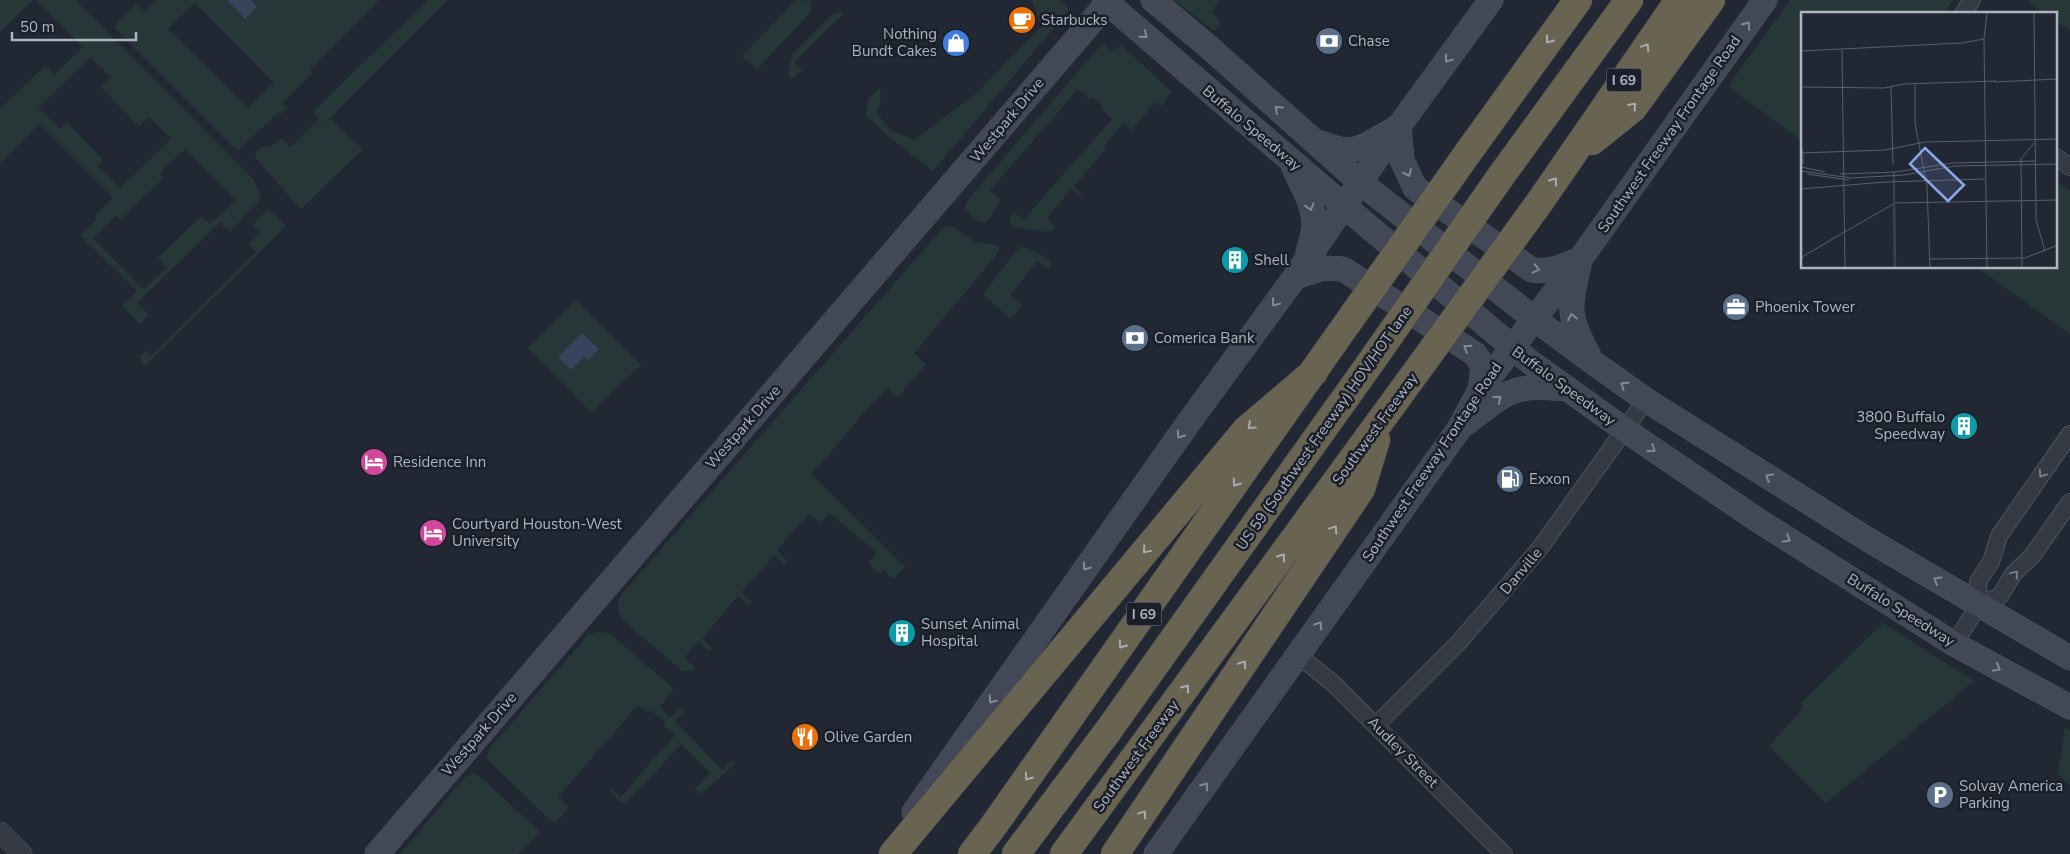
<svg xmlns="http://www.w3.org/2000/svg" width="2070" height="854" font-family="'Nunito Sans',sans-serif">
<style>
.green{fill:#273738;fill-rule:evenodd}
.water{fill:#38435b}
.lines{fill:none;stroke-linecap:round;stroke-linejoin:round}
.minor-casing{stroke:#4f545f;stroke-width:18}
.tertiary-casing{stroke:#4f545f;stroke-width:21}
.secondary-casing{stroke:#4f545f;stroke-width:25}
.motorway-casing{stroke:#3f444f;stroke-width:29}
.minor{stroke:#343944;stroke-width:16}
.tertiary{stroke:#343944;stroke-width:20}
.secondary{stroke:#434857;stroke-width:24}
.motorway{stroke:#696352;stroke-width:28}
.motorway-bridge-casing{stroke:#3f444f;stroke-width:29;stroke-linecap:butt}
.motorway-bridge{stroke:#696352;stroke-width:28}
.oneway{stroke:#838997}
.oneway2{stroke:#a7acb6}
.oneway3{stroke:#777d89}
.labels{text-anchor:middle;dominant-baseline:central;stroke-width:5;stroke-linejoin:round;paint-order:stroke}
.shield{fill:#1a1f29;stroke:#828793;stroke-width:1}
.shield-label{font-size:14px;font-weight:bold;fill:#aeb4c1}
.poi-label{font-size:15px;fill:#aeb4c1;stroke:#1a1f29;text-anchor:start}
.street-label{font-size:15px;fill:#aeb4c1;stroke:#1a1f29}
.inset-river{fill:none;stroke:#38435b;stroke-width:2.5}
.inset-road{fill:none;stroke:#595f6c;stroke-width:1}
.view{fill:#8aa6eb;fill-opacity:0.15;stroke:#8aa6eb;stroke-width:2.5}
.inset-edge{fill:none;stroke:#aeb4c1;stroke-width:2.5}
</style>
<rect width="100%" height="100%" fill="#212733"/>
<g class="green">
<path d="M 0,0 L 33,0 L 0,32 Z"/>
<path d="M 35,0 L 75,0 L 253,179 L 260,193 L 259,202 L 230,232 L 220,222 L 137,303 L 149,315 L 140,324 L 122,306 L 137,291 L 80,235 L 97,219 L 94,217 L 113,198 L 39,124 L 0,163 L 0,109 L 45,66 L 55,74 L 83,47 ZM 90,57 L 111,77 L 101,87 L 139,126 L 149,117 L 171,139 L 120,189 L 98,166 L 103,160 L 67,122 L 60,129 L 38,108 L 34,112 ZM 185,149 L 240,205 L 235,200 L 210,224 L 201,216 L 158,258 L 166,268 L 144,289 L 142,287 L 140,289 L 141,287 L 93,238 L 115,216 L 121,220 L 164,178 L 160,173 Z"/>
<path d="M 155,0 L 227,0 L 245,19 L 257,7 L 251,0 L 379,0 L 310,69 L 313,72 L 282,103 L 286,108 L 281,114 L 279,112 L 238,151 L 114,27 L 136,3 L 144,11 ZM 195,3 L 274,83 L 248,108 L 168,29 Z"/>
<path d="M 427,0 L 448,0 L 324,124 L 331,119 L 363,149 L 301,209 L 258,161 L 255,156 C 256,150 260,147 267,146 L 269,148 L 281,138 L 291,147 L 319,119 L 313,112 Z"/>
<path d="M 797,0 L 812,1 L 810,13 L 757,69 L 742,56 Z"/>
<path d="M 1032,0 L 1060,0 L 1069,10 L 933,171 L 890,138 L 866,115 L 868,99 L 880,88 L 881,97 L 877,113 L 890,130 L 914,140 L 977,93 L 1041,27 Z"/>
<path d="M 1174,0 L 1220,0 L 1211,12 L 1221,21 L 1214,31 Z"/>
<path d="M 1790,0 L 1953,0 L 1943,14 L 1802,14 L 1802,141 L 1730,88 L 1730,83 Z"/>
<path d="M 2030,0 L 2070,0 L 2070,31 L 2056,21 L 2056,14 L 2046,14 L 2030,2 Z"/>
<path d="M 839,12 L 843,14 L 794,62 L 802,70 L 792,79 L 788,75 L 792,55 L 834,13 Z"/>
<path d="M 1105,43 L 1110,51 L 1122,46 L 1126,49 L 1172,92 L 1161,106 L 1155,102 L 1132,130 L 1123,123 L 1105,145 L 1107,148 L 1074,186 L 1083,196 L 1081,197 L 1072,189 L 1047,218 L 1055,227 C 1054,229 1053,231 1050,232 C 1047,233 1021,227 1014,227 L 1010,222 L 1010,216 L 1014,212 L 1023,220 L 1112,119 L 1101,109 L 1102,105 L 1092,97 L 1090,99 L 1078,89 L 990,190 L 1000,199 L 1000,202 C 993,209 992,218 985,223 L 976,220 L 965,209 L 966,202 L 1099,47 Z"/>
<path d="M 2056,181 L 2070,191 L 2070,334 L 1978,268 L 2056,268 Z"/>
<path d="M 268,209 L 286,226 L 144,367 L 139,356 L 145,351 L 153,354 L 256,252 L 249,244 L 260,233 L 253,225 Z"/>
<path d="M 948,226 L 954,227 L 973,241 L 1000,246 L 995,257 L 914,353 L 926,365 L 898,397 L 887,387 L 811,474 L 905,567 L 893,579 L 884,570 L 880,574 L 868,563 L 877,553 L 830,513 L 820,522 L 809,514 L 777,550 L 787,561 L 784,564 L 774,555 L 742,592 L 752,602 L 749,605 L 738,596 L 702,638 L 712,648 L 709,651 L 699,642 L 684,658 L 695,668 L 691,671 L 682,671 L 623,620 C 617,612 616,604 621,595 L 942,229 Z"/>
<path d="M 1019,247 C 1032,247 1041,255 1051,263 L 1049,270 L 1037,261 L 1010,296 L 1023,305 L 1010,319 L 985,296 L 984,293 Z"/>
<path d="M 576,300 L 641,365 L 591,413 L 528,348 Z"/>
<path d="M 1883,623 L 1974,681 L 1826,803 L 1769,746 L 1803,708 L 1801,703 Z"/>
<path d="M 597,632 L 609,633 L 671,686 L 673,691 L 660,707 L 670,718 L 681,707 L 684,711 L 675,721 L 722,770 L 733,760 L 736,763 L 701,794 L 695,789 L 710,773 L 681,744 L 628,801 L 624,803 L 620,802 L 608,789 L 611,789 L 621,797 L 675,735 L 664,726 L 665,722 L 652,711 L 647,712 L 638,705 L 558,797 L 568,806 L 567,810 L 556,822 L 552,822 L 489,761 L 487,756 L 490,748 L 588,635 Z"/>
<path d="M 2065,727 L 2070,730 L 2070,786 L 2058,773 Z"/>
<path d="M 471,774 L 477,775 L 486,782 L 541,833 L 518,854 L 400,854 L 465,777 Z"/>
</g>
<g class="water">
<path d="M 227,0 L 251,0 L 257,7 L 245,19 Z"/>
<path d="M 582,333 L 599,349 L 588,360 L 584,357 L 571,370 L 558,357 Z"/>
</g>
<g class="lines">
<defs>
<g id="minor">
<path d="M 1963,14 L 1972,0"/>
<path d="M 2056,157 L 2070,167"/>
<path d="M 1979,605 L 1978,581 L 1991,562 L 1999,536 L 2070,434"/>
<path d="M 1954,644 L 1979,605 L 2000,596 L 2014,573 L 2032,556 L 2070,502"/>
<path d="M 1298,655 L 1335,685 L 1504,854"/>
<path d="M 1376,725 L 1460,641 L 1540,548 L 1646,400"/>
</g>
<path id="tertiary" d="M 0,832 L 22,854"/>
<g id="secondary">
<path d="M 1104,0 L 1344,206 L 1530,362 L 1625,430 L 1759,521 L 1954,644 L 2070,707"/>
<path d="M 1153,0 L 1210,48 L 1361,183 L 1533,318 L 1591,361 L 1646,400 L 1867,539 L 2070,658"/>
<path d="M 1399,126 L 1402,160 L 1415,188 L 1532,270 C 1550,272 1562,267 1578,260"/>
<path d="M 1318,142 C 1326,145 1336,149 1345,150 C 1362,151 1381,136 1396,128"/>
<path d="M 1294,168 C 1302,186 1314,204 1314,225 C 1314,234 1310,244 1308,252"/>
<path d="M 1579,265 C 1569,310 1567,315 1589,356"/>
<path d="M 1295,277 L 1323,268 L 1343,269 L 1475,354 L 1483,366 L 1480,390"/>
<path d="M 1465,424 C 1507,392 1512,383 1567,389"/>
<path d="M 914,812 L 1189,422 L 1295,277 L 1399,126 L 1491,0"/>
<path d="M 377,854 L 1110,0"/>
<path d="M 1156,854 L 1459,429 L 1480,390 L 1581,258 L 1765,0"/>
</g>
<g id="motorway">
<path d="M 1592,141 L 1633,108 L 1711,0"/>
<path d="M 1467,154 L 1578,0"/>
<path d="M 1501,176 L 1629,0"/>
<path d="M 1539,203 L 1679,0"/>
<path d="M 893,854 L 1246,430 L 1314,372"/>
<path d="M 972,854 L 992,828 L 1339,335"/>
<path d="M 1016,854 L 1108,731 L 1373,359"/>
<path d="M 1064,854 L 1411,379"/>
<path d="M 1115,854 L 1361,489 L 1376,440"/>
</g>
</defs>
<use href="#minor" class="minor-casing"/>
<use href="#tertiary" class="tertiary-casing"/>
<use href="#secondary" class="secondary-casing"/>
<use href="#motorway" class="motorway-casing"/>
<use href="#minor" class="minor"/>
<use href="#tertiary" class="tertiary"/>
<use href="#secondary" class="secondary"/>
<use href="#motorway" class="motorway"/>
<defs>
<g id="motorway-bridge">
<path d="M 1339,335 L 1467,154"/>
<path d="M 1373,359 L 1501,176"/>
<path d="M 1411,379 L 1539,203"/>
</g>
</defs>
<use href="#motorway-bridge" class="motorway-bridge-casing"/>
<use href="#motorway-bridge" class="motorway-bridge"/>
</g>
<defs><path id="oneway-chevron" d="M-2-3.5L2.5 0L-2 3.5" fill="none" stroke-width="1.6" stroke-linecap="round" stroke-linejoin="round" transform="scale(1.25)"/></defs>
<g class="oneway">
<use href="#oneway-chevron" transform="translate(1747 25) rotate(-54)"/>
<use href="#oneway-chevron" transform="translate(1144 35) rotate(41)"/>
<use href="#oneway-chevron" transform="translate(1448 59) rotate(126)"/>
<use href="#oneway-chevron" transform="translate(1278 109) rotate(-138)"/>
<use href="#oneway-chevron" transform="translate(1408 173) rotate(65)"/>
<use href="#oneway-chevron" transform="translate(1310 207) rotate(75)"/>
<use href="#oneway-chevron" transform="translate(1536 269) rotate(13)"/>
<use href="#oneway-chevron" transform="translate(1275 303) rotate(127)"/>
<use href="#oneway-chevron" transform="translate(1572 317) rotate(-101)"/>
<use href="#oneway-chevron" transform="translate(1467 348) rotate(-147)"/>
<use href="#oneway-chevron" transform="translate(1624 385) rotate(-145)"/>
<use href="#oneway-chevron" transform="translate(1498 399) rotate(-37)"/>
<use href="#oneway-chevron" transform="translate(1180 435) rotate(125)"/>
<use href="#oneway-chevron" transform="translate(1652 449) rotate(34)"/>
<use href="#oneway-chevron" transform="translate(1769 477) rotate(-148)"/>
<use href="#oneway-chevron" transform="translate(1787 539) rotate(32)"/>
<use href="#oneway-chevron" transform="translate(1086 567) rotate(125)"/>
<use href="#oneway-chevron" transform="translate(1937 580) rotate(-150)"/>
<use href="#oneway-chevron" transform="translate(1319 625) rotate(-54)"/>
<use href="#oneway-chevron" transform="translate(1997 668) rotate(29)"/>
<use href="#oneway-chevron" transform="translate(992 700) rotate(125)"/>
<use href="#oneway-chevron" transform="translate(1205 786) rotate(-54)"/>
</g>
<g class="oneway2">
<use href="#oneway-chevron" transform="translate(1549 40) rotate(126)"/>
<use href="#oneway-chevron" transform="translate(1646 47) rotate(-56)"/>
<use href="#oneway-chevron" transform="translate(1633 106) rotate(-49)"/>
<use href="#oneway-chevron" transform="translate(1554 181) rotate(-54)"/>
<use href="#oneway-chevron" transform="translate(1251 426) rotate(138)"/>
<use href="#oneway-chevron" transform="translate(1236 483) rotate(125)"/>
<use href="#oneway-chevron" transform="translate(1334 529) rotate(-56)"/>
<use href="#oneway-chevron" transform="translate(1146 550) rotate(130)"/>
<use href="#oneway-chevron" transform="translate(1282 557) rotate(-54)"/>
<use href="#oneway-chevron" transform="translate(1122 645) rotate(125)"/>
<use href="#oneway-chevron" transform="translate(1243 664) rotate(-56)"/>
<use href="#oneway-chevron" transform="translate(1186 688) rotate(-54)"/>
<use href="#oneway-chevron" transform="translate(1028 777) rotate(125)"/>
<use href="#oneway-chevron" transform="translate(1143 814) rotate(-56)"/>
</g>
<g class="oneway3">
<use href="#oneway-chevron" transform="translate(2042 474) rotate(125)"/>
<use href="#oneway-chevron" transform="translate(2015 574) rotate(-50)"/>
</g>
<defs>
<symbol id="cafe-disc" viewBox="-11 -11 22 22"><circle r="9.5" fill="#e8710a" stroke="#1a1f29"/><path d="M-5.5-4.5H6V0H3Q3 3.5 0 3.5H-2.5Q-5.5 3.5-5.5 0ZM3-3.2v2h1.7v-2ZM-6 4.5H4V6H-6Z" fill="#fff"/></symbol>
<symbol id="bank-disc" viewBox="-11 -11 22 22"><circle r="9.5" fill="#5c6f8a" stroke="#1a1f29"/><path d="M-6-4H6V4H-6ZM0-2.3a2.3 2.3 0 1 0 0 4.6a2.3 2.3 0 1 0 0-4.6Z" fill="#fff"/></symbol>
<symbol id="shop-disc" viewBox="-11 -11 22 22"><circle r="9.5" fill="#3f7fe0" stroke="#1a1f29"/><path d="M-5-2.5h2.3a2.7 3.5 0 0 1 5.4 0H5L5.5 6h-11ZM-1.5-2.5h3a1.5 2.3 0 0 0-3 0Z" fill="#fff"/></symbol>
<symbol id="building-disc" viewBox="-11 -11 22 22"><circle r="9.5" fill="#0f9aa8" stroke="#1a1f29"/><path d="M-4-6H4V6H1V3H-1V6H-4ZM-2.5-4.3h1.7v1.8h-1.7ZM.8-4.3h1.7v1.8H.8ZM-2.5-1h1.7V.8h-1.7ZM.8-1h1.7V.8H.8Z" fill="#fff"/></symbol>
<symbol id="office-disc" viewBox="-11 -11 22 22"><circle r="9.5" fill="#5c6f8a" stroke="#1a1f29"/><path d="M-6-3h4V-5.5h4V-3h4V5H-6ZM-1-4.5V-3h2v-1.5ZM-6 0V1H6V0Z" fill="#fff"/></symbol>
<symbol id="hotel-disc" viewBox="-11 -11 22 22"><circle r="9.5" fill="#d1479c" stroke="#1a1f29"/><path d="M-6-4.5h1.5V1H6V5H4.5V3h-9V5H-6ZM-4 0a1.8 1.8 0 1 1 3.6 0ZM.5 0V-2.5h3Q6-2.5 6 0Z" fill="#fff"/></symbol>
<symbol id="fuel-disc" viewBox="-11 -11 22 22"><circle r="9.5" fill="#5c6f8a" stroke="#1a1f29"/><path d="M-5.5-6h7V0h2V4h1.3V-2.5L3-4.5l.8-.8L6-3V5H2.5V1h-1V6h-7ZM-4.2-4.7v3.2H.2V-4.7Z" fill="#fff"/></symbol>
<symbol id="restaurant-disc" viewBox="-11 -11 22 22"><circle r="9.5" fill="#e8710a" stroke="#1a1f29"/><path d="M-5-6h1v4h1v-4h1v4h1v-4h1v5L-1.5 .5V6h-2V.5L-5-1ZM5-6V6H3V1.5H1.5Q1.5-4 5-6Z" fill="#fff"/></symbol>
<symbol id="parking-disc" viewBox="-11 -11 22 22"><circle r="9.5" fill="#5c6f8a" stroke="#1a1f29"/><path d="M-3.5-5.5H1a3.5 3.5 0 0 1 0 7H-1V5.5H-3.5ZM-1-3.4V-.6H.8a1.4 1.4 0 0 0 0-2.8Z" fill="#fff"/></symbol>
</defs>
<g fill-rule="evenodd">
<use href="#cafe-disc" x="1006" y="4" width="32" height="32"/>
<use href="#bank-disc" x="1313" y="25" width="32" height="32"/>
<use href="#shop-disc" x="940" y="27" width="32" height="32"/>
<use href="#building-disc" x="1219" y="244" width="32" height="32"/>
<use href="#office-disc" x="1720" y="291" width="32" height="32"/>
<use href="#bank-disc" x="1119" y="322" width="32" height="32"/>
<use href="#building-disc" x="1948" y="410" width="32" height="32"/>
<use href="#hotel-disc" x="358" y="446" width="32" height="32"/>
<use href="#fuel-disc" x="1494" y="463" width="32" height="32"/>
<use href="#hotel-disc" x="417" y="517" width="32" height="32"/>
<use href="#building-disc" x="886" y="617" width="32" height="32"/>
<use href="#restaurant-disc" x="789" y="721" width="32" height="32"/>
<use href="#parking-disc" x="1924" y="779" width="32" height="32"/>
</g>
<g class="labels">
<g class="shield">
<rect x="1606.5" y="68.5" width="35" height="23" rx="4"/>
<rect x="1126.5" y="602.5" width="35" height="23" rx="4"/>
</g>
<g class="shield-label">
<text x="1624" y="80">I 69</text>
<text x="1144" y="614">I 69</text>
</g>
<g class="poi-label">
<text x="1041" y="20">Starbucks</text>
<text x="937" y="34" text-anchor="end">Nothing<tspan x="937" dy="17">Bundt Cakes</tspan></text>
<text x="1348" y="41">Chase</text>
<text x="1254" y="260">Shell</text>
<text x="1755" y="307">Phoenix Tower</text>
<text x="1154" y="338">Comerica Bank</text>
<text x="1945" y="417" text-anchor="end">3800 Buffalo<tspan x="1945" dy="17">Speedway</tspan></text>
<text x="393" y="462">Residence Inn</text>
<text x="1529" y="479">Exxon</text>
<text x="452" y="524">Courtyard Houston-West<tspan x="452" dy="17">University</tspan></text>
<text x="921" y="624">Sunset Animal<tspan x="921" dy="17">Hospital</tspan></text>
<text x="824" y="737">Olive Garden</text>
<text x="1959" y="786">Solvay America<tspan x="1959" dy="17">Parking</tspan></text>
</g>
<g class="street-label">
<text transform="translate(1007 120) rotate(-50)">Westpark Drive</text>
<text transform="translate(1252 128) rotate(40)">Buffalo Speedway</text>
<text transform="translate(1669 134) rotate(-55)">Southwest Freeway Frontage Road</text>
<text transform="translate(1564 386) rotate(36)">Buffalo Speedway</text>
<text transform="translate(743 427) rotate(-49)">Westpark Drive</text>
<text transform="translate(1324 428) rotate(-55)">US 59 (Southwest Freeway) HOV/HOT lane</text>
<text transform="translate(1375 429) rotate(-54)">Southwest Freeway</text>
<text transform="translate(1432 462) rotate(-56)">Southwest Freeway Frontage Road</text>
<text transform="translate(1521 571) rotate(-50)">Danville</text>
<text transform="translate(1901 610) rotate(32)">Buffalo Speedway</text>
<text transform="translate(479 734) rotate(-49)">Westpark Drive</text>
<text transform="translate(1403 752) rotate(45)">Audley Street</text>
<text transform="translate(1136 756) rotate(-54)">Southwest Freeway</text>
</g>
</g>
<g transform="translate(1801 12)">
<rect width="256" height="256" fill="#212733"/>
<path class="inset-river" d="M 1,137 L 2,152M 93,193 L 94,256"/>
<path class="inset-road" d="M 233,1 L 235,208 L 244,239M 41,38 L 44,256M 0,39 L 161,31 L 183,27M 193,70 L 257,67M 114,71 L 114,111 L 126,174 L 129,256M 90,74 L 92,153M 0,75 L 83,76 L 103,72 L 195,69M 0,141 L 84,138 L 124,130 L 257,127M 0,155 L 24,160M 0,159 L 50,166 L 103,163 L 154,154 L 257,152M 93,160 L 93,191M 6,162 L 48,168M 39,162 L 95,160 L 151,151 L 234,149M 0,177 L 84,170 L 184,167M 33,226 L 94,191 L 257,188M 1,245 L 35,225M 128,247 L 224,246 L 257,233M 186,256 L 183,27 L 186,1M 221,256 L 220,147 L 233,131"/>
<path class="view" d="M 124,136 L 163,173 L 147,189 L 109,152 Z"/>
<rect width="256" height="256" class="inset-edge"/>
</g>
<path d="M12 32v8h124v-8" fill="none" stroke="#aeb4c1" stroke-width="2.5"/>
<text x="20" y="32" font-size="15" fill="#aeb4c1" stroke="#1a1f29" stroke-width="4" paint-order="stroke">50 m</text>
</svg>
